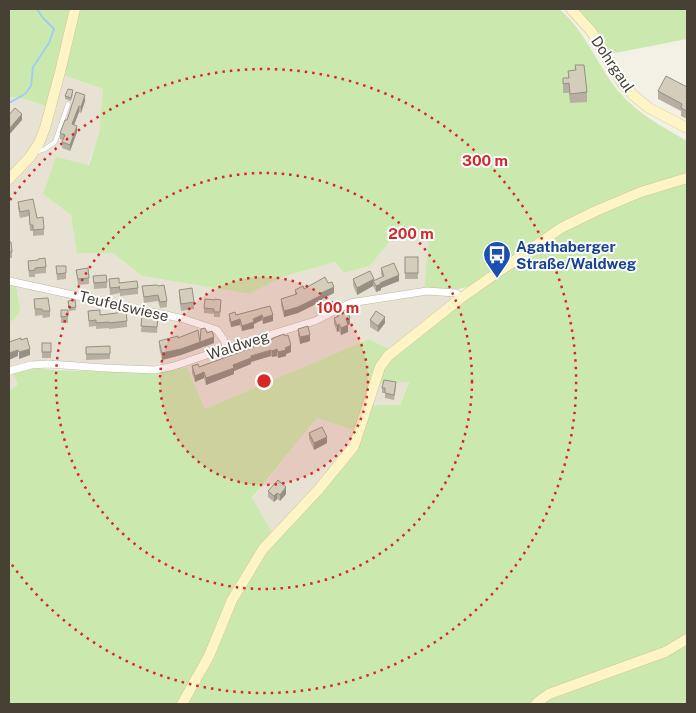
<svg xmlns="http://www.w3.org/2000/svg" width="696" height="713" font-family="'Public Sans',sans-serif">
<style>
.residential{fill:#e8e2d4}
.green{fill:#cbe9ae}
.lines{fill:none;stroke-linecap:round;stroke-linejoin:round}
.stream{stroke:#a1cdf1;stroke-width:2}
.lane-casing{stroke:#bfb8a9;stroke-width:5}
.street-casing{stroke:#bfb8a9;stroke-width:8}
.secondary-casing{stroke:#d4c695;stroke-width:11}
.lane{stroke:#fff;stroke-width:4}
.street{stroke:#fff;stroke-width:7}
.secondary{stroke:#fff4c5;stroke-width:10}
.wall{fill:#b7b0a2}
.shaded-wall{fill:#959084}
.building{fill:#d5cdbc;stroke:#959084}
.ring{fill:none;stroke:#d62828;stroke-width:2.5;stroke-dasharray:2.5 5}
.labels{text-anchor:middle;dominant-baseline:central;stroke-width:4;stroke-linejoin:round;paint-order:stroke}
.street-label{font-size:15px;fill:#474135;stroke:#fff}
.transit-label{font-size:15px;font-weight:bold;fill:#164399;stroke:#fff;text-anchor:start}
.centre{fill:#d62828;stroke:#fff;stroke-width:2.5}
.ring-label{font-size:15px;text-anchor:middle;font-weight:bold;fill:#d62828;stroke:#fff;stroke-width:4;stroke-linejoin:round;paint-order:stroke}
</style>
<rect width="100%" height="100%" fill="#f3f0e6"/>
<g class="residential">
<path d="M 63,75 L 103,89 L 99,133 L 71,215 L 78,253 L 113,253 L 142,276 L 249,294 L 285,276 L 335,262 L 344,273 L 370,266 L 390,241 L 430,237 L 423,295 L 450,295 L 453,301 L 391,350 L 369,339 L 205,409 L 184,360 L 147,367 L 41,360 L 13,366 L 12,373 L 18,384 L 9,391 L 9,322 L 14,321 L 9,279 L 9,98 L 11,97 L 25,99 L 55,110 Z"/>
<path d="M 409,381 L 400,405 L 371,405 L 378,384 Z"/>
<path d="M 317,418 L 356,431 L 352,444 L 273,535 L 252,499 Z"/>
</g>
<g class="green">
<path d="M 9,9 L 559,9 C 586,31 597,66 619,92 C 638,114 663,127 687,141 L 687,174 L 596,207 L 470,286 L 456,290 L 424,288 L 429,237 L 390,241 L 370,266 L 344,273 L 335,262 L 285,276 L 249,294 L 142,276 L 113,253 L 77,253 L 71,215 L 43,194 L 56,157 L 89,165 L 99,133 L 103,89 L 63,75 L 48,107 L 25,99 L 11,97 L 9,98 Z"/>
<path d="M 577,9 L 687,9 L 687,39 L 610,54 L 595,28 Z"/>
<path d="M 687,181 L 687,633 L 683,637 L 662,649 L 541,693 L 529,704 L 9,704 L 9,391 L 18,384 L 12,373 L 32,368 L 56,370 L 148,373 L 187,367 L 205,409 L 369,339 L 391,350 L 356,431 L 317,418 L 252,498 L 276,539 L 357,447 L 371,405 L 400,405 L 409,382 L 378,384 L 387,361 L 473,294 L 562,231 L 641,195 Z"/>
<path d="M 9,284 L 16,286 L 20,311 L 13,321 L 9,322 Z"/>
<path d="M 687,644 L 687,704 L 543,704 L 548,700 Z"/>
</g>
<g class="lines">
<path class="stream" d="M 9,103 L 25,94 L 31,86 L 33,67 L 49,43 L 54,29 L 43,18 L 37,9"/>
<defs>
<path id="lane" d="M 36,152 L 45,149 L 55,142 L 68,104"/>
<g id="street">
<path d="M 9,281 L 184,319 L 217,330 L 224,340 L 227,348"/>
<path d="M 9,371 L 31,365 L 48,364 L 105,368 L 155,370 L 174,366 L 227,348 L 315,321 L 350,303 L 427,291 L 456,293 L 461,298"/>
</g>
<g id="secondary">
<path d="M 571,9 L 591,31 L 622,83 L 634,96 L 649,108 L 687,128"/>
<path d="M 9,179 L 30,157 L 39,143 L 45,128 L 60,72 L 75,9"/>
<path d="M 182,704 L 209,656 L 232,600 L 263,549 L 319,489 L 354,446 L 380,367 L 388,356 L 461,298 L 561,228 L 598,210 L 641,192 L 687,178"/>
<path d="M 536,704 L 539,701 L 549,694 L 665,652 L 687,639"/>
</g>
</defs>
<use href="#lane" class="lane-casing"/>
<use href="#street" class="street-casing"/>
<use href="#secondary" class="secondary-casing"/>
<use href="#lane" class="lane"/>
<use href="#street" class="street"/>
<use href="#secondary" class="secondary"/>
</g>
<g class="wall">
<path d="M 575,65 L 587,92 L 587,102 L 570,103 L 569,93 L 563,93 L 563,78 L 568,78 L 568,71 L 575,70 Z"/>
<path d="M 687,87 L 687,119 L 681,116 L 681,111 L 658,99 L 658,91 Z"/>
<path d="M 76,92 L 85,101 L 81,113 L 79,112 L 74,125 L 77,132 L 70,151 L 62,148 L 63,140 L 60,139 L 60,133 L 67,120 Z"/>
<path d="M 73,94 L 71,101 L 65,99 L 65,96 Z"/>
<path d="M 18,202 L 37,218 L 44,229 L 44,235 L 33,236 L 33,231 L 30,231 L 29,216 L 20,218 L 18,208 Z"/>
<path d="M 9,242 L 12,252 L 12,258 L 9,258 Z"/>
<rect x="405" y="257" width="13" height="22"/>
<path d="M 28,261 L 46,267 L 46,273 L 35,274 L 35,277 L 29,277 Z"/>
<path d="M 56,266 L 66,273 L 66,279 L 57,280 Z"/>
<path d="M 381,268 L 399,281 L 381,288 L 381,290 L 376,292 L 373,286 L 357,295 L 353,285 L 353,279 L 374,281 L 382,277 L 381,274 Z"/>
<path d="M 76,270 L 89,278 L 89,284 L 78,285 Z"/>
<path d="M 93,276 L 107,282 L 107,288 L 94,289 Z"/>
<path d="M 109,279 L 138,288 L 138,294 L 120,296 L 120,293 L 110,295 Z"/>
<path d="M 328,283 L 334,293 L 322,299 L 322,301 L 298,313 L 284,317 L 281,305 L 281,299 L 295,295 L 295,290 L 304,289 Z"/>
<path d="M 142,286 L 158,286 L 167,301 L 167,307 L 160,308 L 158,301 L 144,303 Z"/>
<path d="M 179,290 L 194,302 L 194,309 L 181,311 L 179,297 Z"/>
<path d="M 34,299 L 50,311 L 50,317 L 43,318 L 42,315 L 35,316 Z"/>
<path d="M 75,300 L 76,310 L 69,311 L 68,301 Z"/>
<path d="M 221,304 L 220,317 L 214,317 L 214,314 L 204,313 L 204,308 Z"/>
<path d="M 270,306 L 273,321 L 263,324 L 262,320 L 254,324 L 254,328 L 242,331 L 240,325 L 231,327 L 229,320 L 229,314 L 236,315 Z"/>
<path d="M 61,310 L 68,316 L 68,323 L 61,323 Z"/>
<path d="M 88,311 L 127,321 L 127,327 L 109,329 L 109,328 L 96,329 L 96,326 L 89,327 Z"/>
<path d="M 337,313 L 350,324 L 348,325 L 348,332 L 341,335 L 339,331 L 337,332 L 334,324 L 334,318 L 337,317 Z"/>
<path d="M 142,316 L 158,317 L 157,333 L 141,332 Z"/>
<path d="M 370,320 L 385,323 L 378,332 L 370,327 Z"/>
<path d="M 298,329 L 310,341 L 300,344 L 298,335 Z"/>
<path d="M 207,333 L 214,343 L 181,355 L 162,360 L 159,347 L 159,341 L 178,338 L 200,342 Z"/>
<path d="M 273,338 L 291,352 L 286,354 L 286,356 L 278,358 L 277,356 L 272,357 L 271,356 L 251,362 L 251,364 L 234,371 L 234,374 L 206,385 L 204,378 L 195,382 L 192,373 L 192,366 L 199,367 L 273,340 Z"/>
<rect x="42" y="343" width="9" height="15"/>
<path d="M 110,346 L 110,359 L 86,360 L 86,347 Z"/>
<path d="M 396,387 L 394,400 L 385,398 L 385,393 L 382,393 L 382,388 Z"/>
<path d="M 309,433 L 327,443 L 314,450 L 309,439 Z"/>
<path d="M 268,491 L 286,494 L 280,501 L 277,499 L 274,502 L 268,497 Z"/>
</g>
<g class="shaded-wall">
<path d="M 85,95 L 85,101 L 81,113 L 81,107 Z"/>
<path d="M 79,106 L 79,112 L 72,130 L 72,124 Z"/>
<path d="M 22,114 L 22,120 L 9,135 L 9,129 Z"/>
<path d="M 77,126 L 77,132 L 70,151 L 70,145 Z"/>
<path d="M 399,275 L 399,281 L 381,288 L 381,290 L 376,292 L 376,286 L 380,283 Z"/>
<path d="M 374,279 L 374,283 L 373,281 L 373,286 L 357,295 L 357,288 Z"/>
<path d="M 334,287 L 334,293 L 322,299 L 322,301 L 298,313 L 284,317 L 284,311 Z"/>
<path d="M 262,315 L 262,320 L 254,324 L 254,328 L 242,331 L 242,326 L 253,319 Z"/>
<path d="M 273,315 L 273,321 L 263,324 L 263,318 Z"/>
<path d="M 385,317 L 385,323 L 378,332 L 378,326 Z"/>
<path d="M 350,318 L 350,324 L 346,326 L 346,319 Z"/>
<path d="M 240,319 L 240,325 L 231,327 L 231,322 Z"/>
<path d="M 339,324 L 339,331 L 337,332 L 337,326 Z"/>
<path d="M 348,325 L 348,332 L 341,335 L 341,328 Z"/>
<path d="M 310,335 L 310,341 L 300,344 L 300,337 Z"/>
<path d="M 214,337 L 214,343 L 181,355 L 162,360 L 162,353 Z"/>
<path d="M 291,345 L 291,352 L 286,354 L 286,356 L 278,358 L 278,352 L 285,348 Z"/>
<path d="M 30,349 L 30,355 L 19,359 L 19,352 Z"/>
<path d="M 277,349 L 277,356 L 272,357 L 272,351 Z"/>
<path d="M 18,350 L 18,356 L 9,360 L 9,353 Z"/>
<path d="M 271,350 L 271,356 L 251,362 L 251,364 L 234,371 L 234,374 L 206,385 L 206,378 L 251,356 Z"/>
<path d="M 204,372 L 204,378 L 195,382 L 195,376 Z"/>
<path d="M 327,437 L 327,443 L 314,450 L 314,443 Z"/>
<path d="M 286,487 L 286,494 L 280,501 L 280,495 Z"/>
<path d="M 277,493 L 277,499 L 274,502 L 274,496 Z"/>
</g>
<g class="building">
<path d="M 575,65 L 584,65 L 587,92 L 570,94 L 569,83 L 563,84 L 563,78 L 569,78 L 568,71 L 576,70 Z"/>
<path d="M 666,76 L 687,87 L 687,111 L 681,108 L 682,104 L 658,91 Z"/>
<path d="M 68,89 L 73,90 L 71,98 L 65,96 Z"/>
<path d="M 76,92 L 85,95 L 81,107 L 79,106 L 72,124 L 77,126 L 70,145 L 62,142 L 65,135 L 60,133 L 65,120 L 67,120 Z"/>
<path d="M 15,108 L 22,114 L 9,129 L 9,120 L 10,118 L 9,118 L 9,115 Z"/>
<path d="M 33,199 L 37,218 L 43,217 L 44,229 L 33,230 L 33,225 L 30,225 L 29,210 L 20,212 L 18,202 Z"/>
<path d="M 9,242 L 11,242 L 12,252 L 9,252 Z"/>
<rect x="405" y="257" width="13" height="16"/>
<path d="M 45,258 L 46,267 L 35,268 L 35,270 L 29,271 L 28,261 L 38,260 L 38,259 Z"/>
<path d="M 394,263 L 399,275 L 380,283 L 381,284 L 376,286 L 373,281 L 384,276 L 381,268 Z"/>
<path d="M 56,266 L 66,266 L 66,273 L 57,274 Z"/>
<path d="M 88,268 L 89,278 L 78,279 L 76,270 Z"/>
<path d="M 370,271 L 374,279 L 357,288 L 353,279 Z"/>
<path d="M 106,275 L 107,282 L 94,283 L 93,276 Z"/>
<path d="M 325,277 L 328,283 L 332,282 L 334,287 L 321,293 L 322,295 L 298,307 L 284,311 L 281,299 L 297,294 L 295,290 L 303,286 L 304,289 Z"/>
<path d="M 119,278 L 119,283 L 137,281 L 138,288 L 120,290 L 119,286 L 120,287 L 110,288 L 109,279 Z"/>
<path d="M 157,285 L 158,286 L 164,285 L 167,301 L 160,302 L 158,295 L 144,297 L 142,286 Z"/>
<path d="M 192,288 L 194,302 L 181,304 L 179,290 Z"/>
<path d="M 48,298 L 50,311 L 43,311 L 42,309 L 35,309 L 34,299 Z"/>
<path d="M 205,299 L 215,300 L 215,299 L 221,300 L 220,312 L 214,312 L 214,309 L 204,308 Z"/>
<path d="M 75,300 L 76,307 L 69,308 L 68,301 Z"/>
<path d="M 270,306 L 273,315 L 263,318 L 262,315 L 253,319 L 254,322 L 242,326 L 240,319 L 231,322 L 229,314 L 235,312 L 236,315 Z"/>
<path d="M 120,308 L 125,312 L 126,312 L 127,321 L 109,323 L 109,322 L 96,323 L 96,320 L 89,321 L 88,311 L 100,310 L 100,315 L 117,313 Z"/>
<path d="M 61,310 L 68,310 L 68,316 L 61,317 Z"/>
<path d="M 347,310 L 350,318 L 346,319 L 348,325 L 341,328 L 339,324 L 337,326 L 334,318 L 339,316 L 337,313 Z"/>
<path d="M 376,311 L 385,317 L 378,326 L 370,320 Z"/>
<path d="M 142,316 L 158,317 L 157,327 L 141,326 Z"/>
<path d="M 308,326 L 310,335 L 300,337 L 298,329 Z"/>
<path d="M 205,328 L 207,333 L 212,331 L 214,337 L 181,349 L 162,353 L 159,341 L 178,336 L 178,338 L 198,330 L 200,342 L 201,329 Z"/>
<path d="M 284,334 L 285,336 L 288,335 L 291,345 L 285,348 L 286,350 L 278,352 L 277,349 L 272,351 L 271,350 L 251,356 L 251,358 L 233,365 L 234,368 L 206,378 L 204,372 L 195,376 L 192,366 L 198,364 L 199,367 L 254,347 L 254,345 L 273,339 L 273,338 Z"/>
<path d="M 21,338 L 21,340 L 27,338 L 30,349 L 19,352 L 18,350 L 9,353 L 9,342 Z"/>
<rect x="42" y="343" width="9" height="9"/>
<path d="M 110,346 L 110,354 L 86,354 L 86,347 Z"/>
<path d="M 384,380 L 396,382 L 394,395 L 385,393 L 385,388 L 382,388 Z"/>
<path d="M 322,427 L 327,437 L 314,443 L 309,433 Z"/>
<path d="M 278,480 L 286,487 L 280,495 L 277,493 L 274,496 L 268,491 Z"/>
</g>
<circle cx="264" cy="381" r="104" fill="#d62828" fill-opacity=".12"/>
<g class="ring">
<circle cx="264" cy="381" r="104"/>
<circle cx="264" cy="381" r="208"/>
<path d="M10 200A312 312 0 1 1 10 562"/>
</g>
<defs>
<symbol id="bus-pin" viewBox="-11 -11 22 30"><path d="M0 17L-7.5 6A9.5 9.5 0 1 1 7.5 6Z" fill="#1a4fb4" stroke="#fff"/><path d="M-5-6H5V4H4V6H2V4H-2V6H-4V4H-5ZM-3.5-4V0h7V-4ZM-3.5 1.2v1.5H-2V1.2ZM2 1.2v1.5H3.5V1.2Z" fill="#fff"/></symbol>
</defs>
<g fill-rule="evenodd">
<use href="#bus-pin" x="481" y="239" width="32" height="43"/>
</g>
<g class="labels">
<g class="street-label">
<text transform="translate(613 64) rotate(56)">Dohrgaul</text>
<text transform="translate(124 306) rotate(13)">Teufelswiese</text>
<text transform="translate(238 345) rotate(-18)">Waldweg</text>
</g>
<g class="transit-label">
<text x="516" y="246">Agathaberger<tspan x="516" dy="17">Straße/Waldweg</tspan></text>
</g>
</g>
<circle cx="264" cy="381" r="8" class="centre"/>
<g class="ring-label">
<text x="485" y="166">300 m</text>
<text x="411" y="239">200 m</text>
<text x="338" y="313">100 m</text>
</g>
<rect width="696" height="713" fill="none" stroke="#474135" stroke-width="20"/>
</svg>
